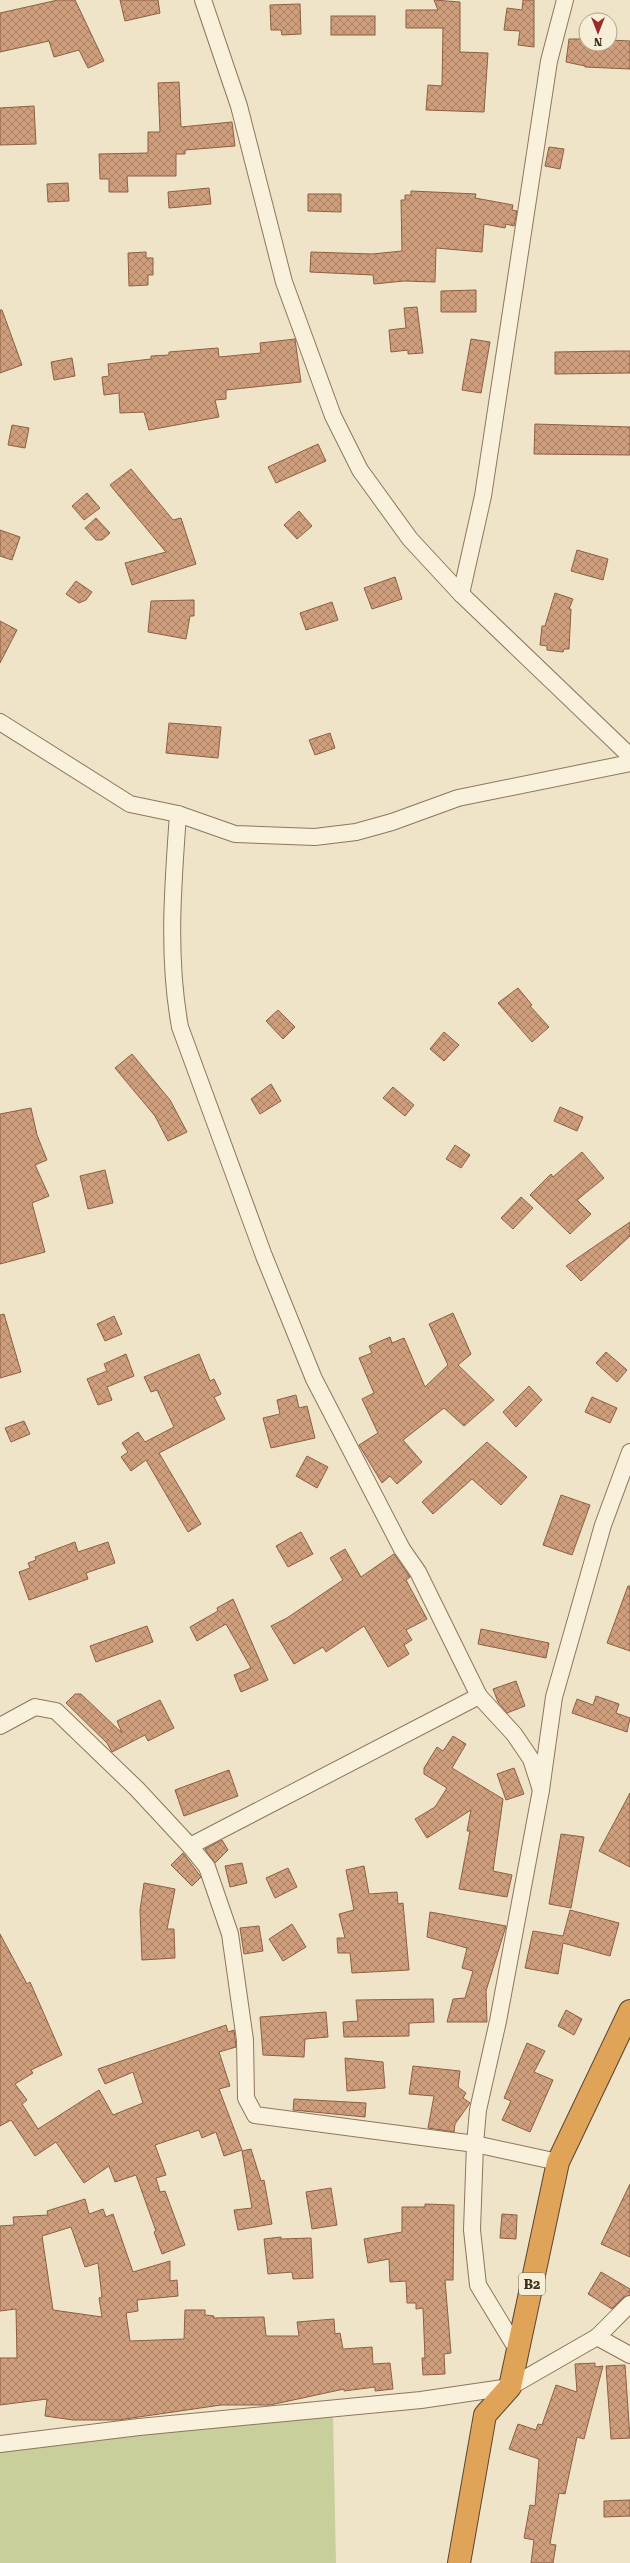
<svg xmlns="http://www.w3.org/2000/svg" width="630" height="2563" font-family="'Roboto Serif',serif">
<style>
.park{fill:#c9cf9b}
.building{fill:url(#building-cross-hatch);stroke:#8d5f41;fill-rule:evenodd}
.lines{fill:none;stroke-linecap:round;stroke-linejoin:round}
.street-casing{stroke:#8d765c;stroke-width:18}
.highway-casing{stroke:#5b4430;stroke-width:24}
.street{stroke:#faf1dc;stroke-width:16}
.highway{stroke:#e0a458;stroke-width:22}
.labels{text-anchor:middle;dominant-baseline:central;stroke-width:4;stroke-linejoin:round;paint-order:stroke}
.shield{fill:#f7eed8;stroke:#756857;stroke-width:1}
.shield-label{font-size:13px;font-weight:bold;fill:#3d2e20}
</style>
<defs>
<pattern id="building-cross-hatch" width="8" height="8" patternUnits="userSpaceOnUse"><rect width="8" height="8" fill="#cf9f7d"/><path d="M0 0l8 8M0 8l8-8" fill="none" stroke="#a98266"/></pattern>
</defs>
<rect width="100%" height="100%" fill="#f0e4c8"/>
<path class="park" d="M 333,2415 L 336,2563 L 0,2563 L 0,2449 Z"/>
<g class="building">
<path d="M 58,0 L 75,0 L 104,61 L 88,68 L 79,50 L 54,57 L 49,41 L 0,52 L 0,13 Z"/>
<path d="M 120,0 L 158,0 L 160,13 L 125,21 Z"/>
<path d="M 434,0 L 460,2 L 460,52 L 488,53 L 484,112 L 426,110 L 428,85 L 442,86 L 443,28 L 406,28 L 406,10 L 438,10 Z"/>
<path d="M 523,0 L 534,0 L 534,47 L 518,45 L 520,31 L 504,30 L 507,8 L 522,10 Z"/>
<path d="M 300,4 L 301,34 L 282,35 L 281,30 L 271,30 L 270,5 Z"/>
<rect x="331" y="16" width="44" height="19"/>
<path d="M 569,39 L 586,39 L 586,44 L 610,44 L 610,40 L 630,41 L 630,69 L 585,67 L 585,66 L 566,62 Z"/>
<path d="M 179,82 L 181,127 L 232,122 L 235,146 L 185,150 L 185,154 L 176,154 L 176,176 L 127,176 L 128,192 L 109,192 L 109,179 L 100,179 L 99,154 L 148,153 L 148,132 L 160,132 L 158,83 Z"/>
<path d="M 34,106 L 36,144 L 0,145 L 0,108 Z"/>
<path d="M 549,147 L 564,149 L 560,169 L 545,166 Z"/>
<path d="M 68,183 L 69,201 L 48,202 L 47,184 Z"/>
<path d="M 209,188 L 211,204 L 169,208 L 168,192 Z"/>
<path d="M 411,191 L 476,194 L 475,198 L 513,205 L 512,210 L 517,211 L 514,226 L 506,224 L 505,228 L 484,224 L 482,252 L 436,248 L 435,282 L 404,281 L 374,284 L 373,275 L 310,272 L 311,252 L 372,254 L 402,251 L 401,200 L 405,200 L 405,195 L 411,195 Z"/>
<path d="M 308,194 L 341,194 L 341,212 L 308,211 Z"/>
<path d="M 146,252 L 146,258 L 153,258 L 153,275 L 148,275 L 148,285 L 129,286 L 128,253 Z"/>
<path d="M 476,290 L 476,312 L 441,312 L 441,291 Z"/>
<path d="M 417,307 L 423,353 L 408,354 L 408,350 L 391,352 L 389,330 L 406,328 L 404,308 Z"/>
<path d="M 0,310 L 2,310 L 22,365 L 0,373 Z"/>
<path d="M 295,339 L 301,382 L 226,390 L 226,399 L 215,400 L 219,417 L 149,430 L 144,412 L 120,413 L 119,393 L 104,395 L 102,377 L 109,376 L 108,364 L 151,359 L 151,356 L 169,355 L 169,352 L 218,348 L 219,357 L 261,353 L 260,343 Z"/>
<path d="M 471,339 L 490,342 L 481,393 L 462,390 Z"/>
<path d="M 615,351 L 630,351 L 630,373 L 555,374 L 555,352 Z"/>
<path d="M 72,358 L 75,376 L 54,380 L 51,362 Z"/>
<path d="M 535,424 L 630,427 L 630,455 L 534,454 Z"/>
<path d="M 12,425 L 29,428 L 25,448 L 8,445 Z"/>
<path d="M 318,444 L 326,461 L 276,483 L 268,467 Z"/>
<path d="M 131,469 L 173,520 L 181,518 L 196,564 L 132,585 L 125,563 L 166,552 L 110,485 Z"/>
<path d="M 87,493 L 100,508 L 84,520 L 72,506 Z"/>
<path d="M 299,511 L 312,526 L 297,539 L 284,525 Z"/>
<path d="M 96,518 L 110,533 L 102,540 L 96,540 L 85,528 Z"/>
<path d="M 0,530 L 20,537 L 12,560 L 0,556 Z"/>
<path d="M 577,550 L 608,559 L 603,580 L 571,571 Z"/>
<path d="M 395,577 L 402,599 L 372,609 L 364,588 Z"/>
<path d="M 76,581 L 92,592 L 86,600 L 79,603 L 66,594 Z"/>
<path d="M 555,593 L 573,599 L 569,609 L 571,609 L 569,649 L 564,649 L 563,652 L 547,650 L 547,646 L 540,645 L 542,626 L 545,626 Z"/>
<path d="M 194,600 L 194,616 L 190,616 L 186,639 L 148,632 L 151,601 Z"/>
<path d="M 332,602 L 338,620 L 306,630 L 300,613 Z"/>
<path d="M 0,621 L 17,630 L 0,663 Z"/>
<path d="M 169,723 L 221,727 L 218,758 L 166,753 Z"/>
<path d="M 330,733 L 335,748 L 315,755 L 309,740 Z"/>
<path d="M 518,988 L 532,1005 L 530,1006 L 549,1027 L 532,1042 L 498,1003 Z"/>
<path d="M 278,1010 L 295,1027 L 283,1039 L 266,1021 Z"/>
<path d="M 444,1032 L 459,1045 L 444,1061 L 430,1049 Z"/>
<path d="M 132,1054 L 170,1100 L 187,1132 L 168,1141 L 155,1116 L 115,1068 Z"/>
<path d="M 271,1084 L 281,1101 L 260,1114 L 251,1099 Z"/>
<path d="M 393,1087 L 414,1105 L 405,1116 L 383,1098 Z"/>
<path d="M 560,1107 L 583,1117 L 577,1131 L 554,1121 Z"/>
<path d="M 31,1108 L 37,1135 L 47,1160 L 35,1165 L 49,1196 L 32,1203 L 45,1252 L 0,1264 L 0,1114 Z"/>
<path d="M 455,1145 L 470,1155 L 461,1168 L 446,1159 Z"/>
<path d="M 582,1152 L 604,1178 L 577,1200 L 591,1214 L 570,1234 L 530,1195 L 551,1174 L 553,1177 Z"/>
<path d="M 105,1170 L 113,1203 L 88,1209 L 80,1176 Z"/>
<path d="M 521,1197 L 533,1208 L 513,1229 L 501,1218 Z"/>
<path d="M 630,1222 L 630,1236 L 581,1281 L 566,1266 Z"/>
<path d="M 453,1313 L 471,1354 L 458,1365 L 494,1400 L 464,1426 L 444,1408 L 403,1440 L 422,1462 L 397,1484 L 390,1476 L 382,1483 L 359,1445 L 378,1433 L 362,1399 L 374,1393 L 359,1358 L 372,1353 L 369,1346 L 390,1337 L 392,1343 L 404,1338 L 425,1387 L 448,1365 L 429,1324 Z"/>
<path d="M 4,1314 L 21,1372 L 0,1378 L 0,1315 Z"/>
<path d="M 114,1316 L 122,1334 L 105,1341 L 97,1324 Z"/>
<path d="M 606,1352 L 627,1370 L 617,1382 L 596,1363 Z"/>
<path d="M 126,1354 L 134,1376 L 107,1387 L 112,1400 L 98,1405 L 87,1379 L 107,1371 L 104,1364 Z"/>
<path d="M 199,1354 L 210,1381 L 214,1379 L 221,1394 L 214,1397 L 225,1419 L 159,1453 L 201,1524 L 188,1532 L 146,1460 L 131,1471 L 121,1457 L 128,1452 L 122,1443 L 138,1432 L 145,1442 L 174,1427 L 157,1390 L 151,1392 L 144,1377 Z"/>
<path d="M 529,1386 L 542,1400 L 516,1427 L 503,1412 Z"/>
<path d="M 296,1395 L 299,1408 L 307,1406 L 315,1438 L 271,1448 L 263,1418 L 280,1414 L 277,1400 Z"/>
<path d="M 592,1397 L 617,1408 L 610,1423 L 585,1412 Z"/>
<path d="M 24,1421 L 30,1434 L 11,1442 L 5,1428 Z"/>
<path d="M 487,1442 L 527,1477 L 501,1505 L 472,1479 L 433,1514 L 422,1502 Z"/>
<path d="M 307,1456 L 328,1467 L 317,1488 L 296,1476 Z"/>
<path d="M 561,1495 L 590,1505 L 572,1555 L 543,1545 Z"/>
<path d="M 301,1532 L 313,1554 L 288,1567 L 276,1546 Z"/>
<path d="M 75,1542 L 78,1552 L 108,1542 L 115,1563 L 86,1573 L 88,1579 L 29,1600 L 19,1572 L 30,1568 L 28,1563 L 36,1560 L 35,1557 Z"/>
<path d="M 345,1549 L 361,1577 L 394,1554 L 410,1577 L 406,1580 L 427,1619 L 406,1630 L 412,1640 L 404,1645 L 409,1654 L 388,1667 L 364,1626 L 326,1652 L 323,1647 L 294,1664 L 271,1626 L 287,1618 L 343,1580 L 330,1558 Z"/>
<path d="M 628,1586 L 630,1586 L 630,1651 L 607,1643 Z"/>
<path d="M 233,1599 L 268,1680 L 241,1692 L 234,1675 L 251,1668 L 226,1624 L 197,1641 L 190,1627 L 218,1611 L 217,1608 Z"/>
<path d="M 147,1626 L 153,1642 L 96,1662 L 90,1646 Z"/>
<path d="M 481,1629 L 549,1643 L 546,1658 L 478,1644 Z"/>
<path d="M 516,1681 L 525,1706 L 507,1713 L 498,1702 L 493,1689 Z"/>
<path d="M 75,1694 L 81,1694 L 122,1733 L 117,1721 L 160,1700 L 174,1728 L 148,1741 L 145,1735 L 112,1752 L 107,1743 L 66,1703 Z"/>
<path d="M 596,1696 L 619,1704 L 616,1713 L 630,1718 L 627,1732 L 572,1713 L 577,1699 L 593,1705 Z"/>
<path d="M 453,1736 L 466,1744 L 452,1768 L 503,1799 L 493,1871 L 512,1875 L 507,1897 L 459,1889 L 470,1831 L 467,1831 L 471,1810 L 427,1838 L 415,1819 L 435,1807 L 447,1788 L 424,1774 L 424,1768 L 437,1747 L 443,1751 Z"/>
<path d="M 514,1768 L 524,1794 L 506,1800 L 497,1774 Z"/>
<path d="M 229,1770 L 238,1796 L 184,1816 L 175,1790 Z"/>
<path d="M 630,1793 L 630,1867 L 599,1851 Z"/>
<path d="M 561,1834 L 584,1837 L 571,1908 L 549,1904 Z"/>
<path d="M 222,1840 L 228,1850 L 215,1863 L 205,1849 Z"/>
<path d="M 183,1853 L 201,1877 L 192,1886 L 171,1865 Z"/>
<path d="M 242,1863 L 247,1883 L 230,1887 L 225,1866 Z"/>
<path d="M 364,1866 L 369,1894 L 397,1892 L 398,1904 L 403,1903 L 409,1970 L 352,1973 L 350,1953 L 338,1953 L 337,1938 L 345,1938 L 339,1914 L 354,1910 L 346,1870 Z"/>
<path d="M 288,1868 L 297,1887 L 275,1898 L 266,1878 Z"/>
<path d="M 144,1883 L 175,1889 L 167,1929 L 174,1929 L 175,1958 L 142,1960 L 140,1910 Z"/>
<path d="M 570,1910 L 619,1923 L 610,1956 L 563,1943 L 558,1974 L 525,1968 L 533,1931 L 563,1936 Z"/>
<path d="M 430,1912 L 506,1926 L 486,1991 L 487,2022 L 447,2022 L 453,1999 L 465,1998 L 473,1971 L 462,1968 L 467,1948 L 427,1937 Z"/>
<path d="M 292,1924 L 306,1947 L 283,1961 L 269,1939 Z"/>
<path d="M 259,1926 L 263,1951 L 244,1954 L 240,1928 Z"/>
<path d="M 0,1934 L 27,1984 L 30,1982 L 62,2055 L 31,2070 L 33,2073 L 15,2084 L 27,2100 L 22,2104 L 38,2129 L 99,2090 L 113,2115 L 143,2103 L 133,2072 L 105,2084 L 98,2069 L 226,2025 L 228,2032 L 234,2030 L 236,2047 L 219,2052 L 230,2086 L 219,2089 L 242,2150 L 224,2156 L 216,2132 L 202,2138 L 199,2130 L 155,2145 L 166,2175 L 156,2178 L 160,2192 L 165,2191 L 185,2245 L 162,2254 L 154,2232 L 156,2231 L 136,2175 L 115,2182 L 109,2166 L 84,2183 L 56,2142 L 35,2156 L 11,2120 L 0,2126 Z"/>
<path d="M 433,1999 L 434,2022 L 409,2023 L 409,2036 L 344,2037 L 343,2022 L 358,2021 L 356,2000 Z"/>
<path d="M 566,2010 L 582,2019 L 574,2035 L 558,2026 Z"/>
<path d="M 326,2012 L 328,2037 L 305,2039 L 304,2057 L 263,2055 L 260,2017 Z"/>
<path d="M 527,2043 L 545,2051 L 534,2072 L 553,2080 L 530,2132 L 502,2120 L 511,2101 L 504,2098 Z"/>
<path d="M 345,2058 L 383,2062 L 385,2088 L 347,2091 Z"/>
<path d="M 413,2066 L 460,2071 L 458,2087 L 466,2093 L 463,2098 L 470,2103 L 455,2124 L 454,2132 L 428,2128 L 434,2096 L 409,2094 Z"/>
<path d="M 294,2099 L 366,2103 L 365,2117 L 293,2110 Z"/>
<path d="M 251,2149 L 261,2181 L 264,2180 L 272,2224 L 238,2230 L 234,2210 L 252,2208 L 242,2151 Z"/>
<path d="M 630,2184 L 630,2257 L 601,2244 Z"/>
<path d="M 331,2188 L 337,2225 L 312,2229 L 306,2192 Z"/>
<path d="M 85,2199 L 89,2214 L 103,2209 L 106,2217 L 113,2214 L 133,2272 L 170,2261 L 170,2281 L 177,2280 L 178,2296 L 137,2300 L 138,2311 L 126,2313 L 130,2341 L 184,2339 L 185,2310 L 205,2310 L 205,2315 L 214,2316 L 213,2318 L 264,2317 L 266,2336 L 299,2336 L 297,2322 L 334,2319 L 335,2334 L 340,2333 L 343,2349 L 372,2347 L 373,2364 L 390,2363 L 393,2389 L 375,2391 L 375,2387 L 344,2391 L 344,2389 L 270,2405 L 221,2405 L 118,2420 L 73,2420 L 45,2416 L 47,2399 L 0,2405 L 0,2358 L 17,2358 L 16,2309 L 0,2311 L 0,2226 L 14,2225 L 13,2217 L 48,2215 L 47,2211 ZM 71,2227 L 85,2267 L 98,2263 L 102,2297 L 99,2298 L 102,2317 L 53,2310 L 42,2236 Z"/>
<path d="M 425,2204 L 454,2205 L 453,2280 L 445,2280 L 451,2353 L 444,2354 L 445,2374 L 423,2375 L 422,2358 L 425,2358 L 423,2308 L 416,2309 L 416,2303 L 407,2303 L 406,2281 L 390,2282 L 389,2259 L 368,2263 L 364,2239 L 402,2232 L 402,2207 L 425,2207 Z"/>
<path d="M 502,2214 L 517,2215 L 516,2239 L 500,2238 Z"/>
<path d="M 281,2237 L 281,2239 L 311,2238 L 313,2278 L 293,2279 L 292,2272 L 268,2274 L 264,2239 Z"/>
<path d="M 601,2272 L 630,2289 L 630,2295 L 624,2297 L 612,2309 L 588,2294 Z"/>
<path d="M 595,2363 L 595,2367 L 603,2366 L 584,2439 L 577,2437 L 565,2494 L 559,2493 L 550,2544 L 556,2545 L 553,2563 L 531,2563 L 534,2540 L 524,2538 L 530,2505 L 535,2506 L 539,2459 L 509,2449 L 518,2424 L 536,2430 L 538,2424 L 542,2425 L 556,2385 L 577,2392 L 575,2364 Z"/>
<path d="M 625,2365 L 630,2438 L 611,2439 L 606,2366 Z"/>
<path d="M 630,2500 L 630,2516 L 604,2517 L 604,2501 Z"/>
</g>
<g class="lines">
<defs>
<g id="street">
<path d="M 203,0 L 239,106 L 284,282 L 333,416 L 360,470 L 410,539 L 461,594 L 630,756"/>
<path d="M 461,594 L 483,496 L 549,61 L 565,0"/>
<path d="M 0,722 L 130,804 L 178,814 L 235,834 L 315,837 L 356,832 L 392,822 L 458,798 L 630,763"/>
<path d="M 178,814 C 173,885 167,956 180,1027 L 264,1256 L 314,1379 L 402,1549 L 418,1572 L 479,1696 L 514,1734 L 531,1759 L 541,1790"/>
<path d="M 0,1726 L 35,1707 L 56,1711 L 137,1789 L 190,1846 L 207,1867 L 230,1934 L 245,2040 L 246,2098 L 255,2115 L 475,2144 L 558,2162"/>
<path d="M 190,1846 L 479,1696"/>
<path d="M 597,2337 L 630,2355"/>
<path d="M 518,2351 L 478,2285 L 472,2230 L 475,2144 L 478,2110 L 498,2021 L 541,1790 L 554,1697 L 603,1525 L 630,1452"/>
<path d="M 0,2444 L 139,2427 L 421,2400 L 510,2387 L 597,2337 L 630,2304"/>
</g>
<path id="highway" d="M 459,2563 L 485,2415 L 510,2387 L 558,2162 L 630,2011"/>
</defs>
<use href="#street" class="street-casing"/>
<use href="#highway" class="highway-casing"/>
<use href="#street" class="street"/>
<use href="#highway" class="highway"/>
</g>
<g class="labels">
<rect class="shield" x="519" y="2273" width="26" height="22" rx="3"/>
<g class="shield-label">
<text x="532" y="2284">B2</text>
</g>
</g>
<g transform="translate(598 32) rotate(180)"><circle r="19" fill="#f7eed8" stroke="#ada18e"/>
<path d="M0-3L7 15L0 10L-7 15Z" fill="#9e2a2b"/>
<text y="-6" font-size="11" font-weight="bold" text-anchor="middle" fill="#3d2e20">N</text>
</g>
</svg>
